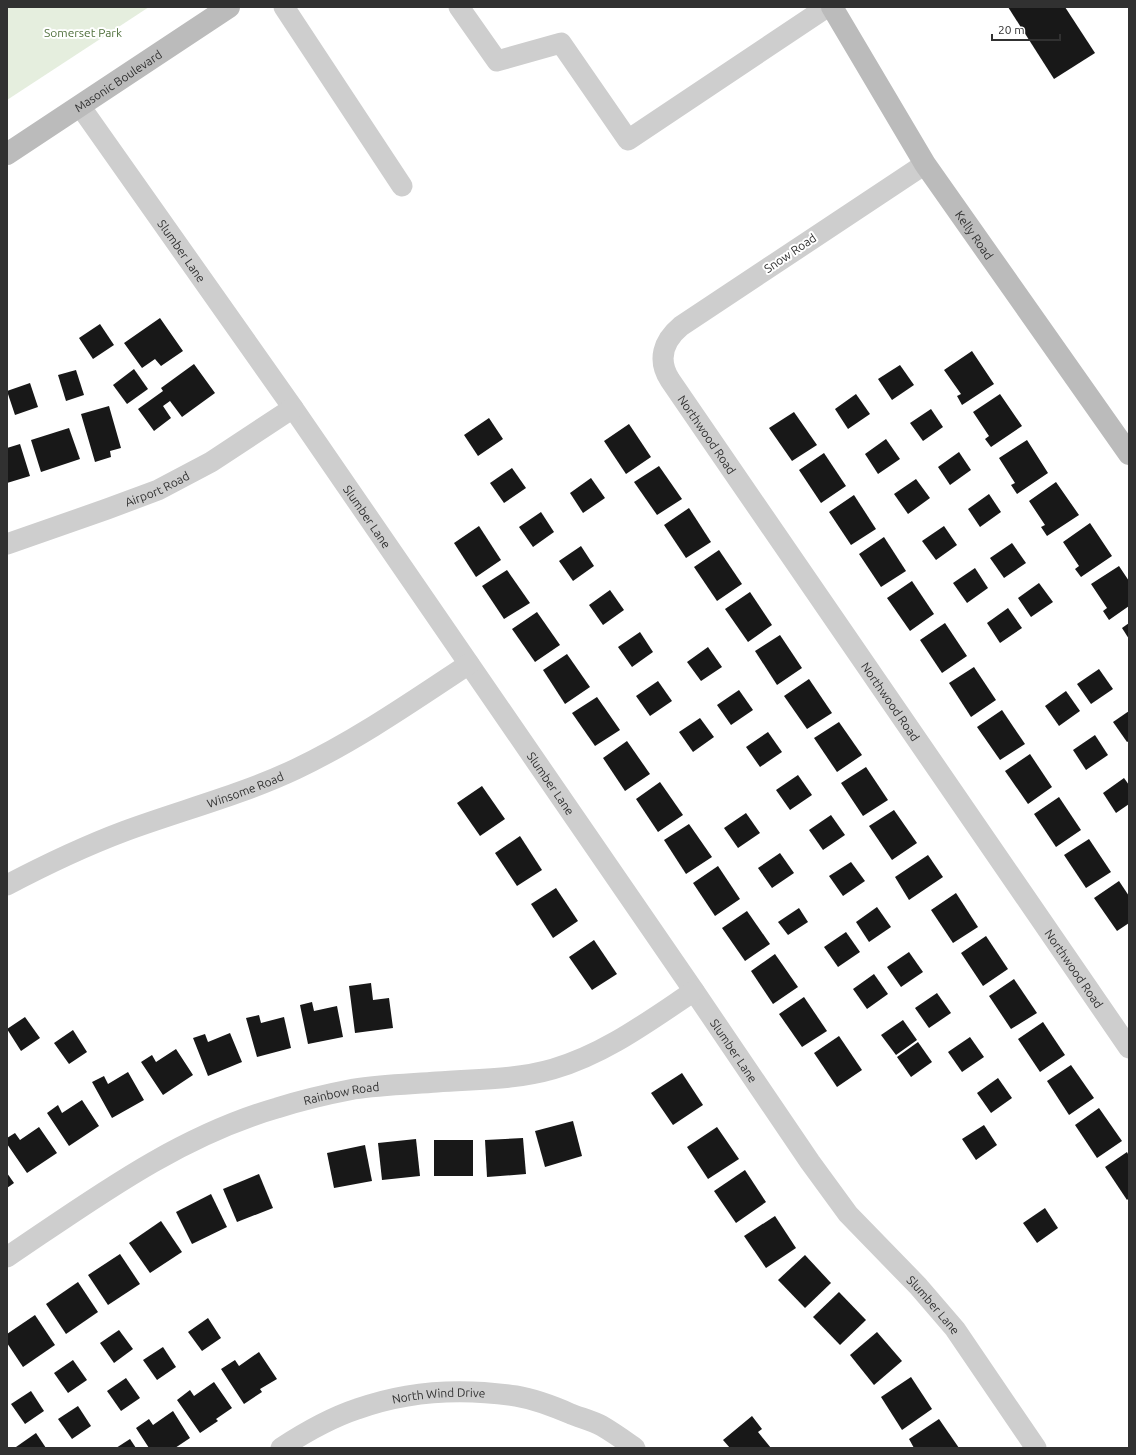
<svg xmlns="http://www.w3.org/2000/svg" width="1136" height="1455" font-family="Ubuntu,sans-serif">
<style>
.green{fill:#e5eede}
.building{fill:#181818}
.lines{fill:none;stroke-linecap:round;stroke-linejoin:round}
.street{stroke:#cecece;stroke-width:21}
.secondary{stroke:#bbb;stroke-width:22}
.labels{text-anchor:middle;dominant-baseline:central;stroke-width:4;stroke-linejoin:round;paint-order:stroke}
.park-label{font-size:12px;fill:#4f6f3b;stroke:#fff}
.street-label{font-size:12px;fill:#313131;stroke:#fff}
</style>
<rect width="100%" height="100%" fill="#fff"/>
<path class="green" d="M 7,7 L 149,7 L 7,100 Z"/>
<g class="building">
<path d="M 1008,7 L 1065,7 L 1095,53 L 1054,79 Z"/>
<path d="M 160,318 L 183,351 L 161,366 L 155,359 L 142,368 L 124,343 Z"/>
<path d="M 100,324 L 114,345 L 93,359 L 79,338 Z"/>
<path d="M 972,351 L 994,384 L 962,405 L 957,396 L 961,394 L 944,370 Z"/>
<path d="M 194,364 L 215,393 L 182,417 L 170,401 L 163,406 L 171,418 L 154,431 L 138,409 L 163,391 L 161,388 Z"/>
<path d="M 900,365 L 914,385 L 892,400 L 878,379 Z"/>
<path d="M 134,369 L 148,389 L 127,404 L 113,385 Z"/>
<path d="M 76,370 L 84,395 L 66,401 L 58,375 Z"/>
<path d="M 30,383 L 38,407 L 15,415 L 7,391 Z"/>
<path d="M 856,394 L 870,414 L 848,429 L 835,409 Z"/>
<path d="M 1000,394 L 1022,426 L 991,447 L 985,439 L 989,436 L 973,412 Z"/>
<path d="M 109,406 L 121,448 L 110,451 L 111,457 L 95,462 L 81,414 Z"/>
<path d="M 931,409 L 943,427 L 923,441 L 910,423 Z"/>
<path d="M 794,412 L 817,445 L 792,461 L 769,428 Z"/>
<path d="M 489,418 L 503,439 L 478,456 L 464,435 Z"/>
<path d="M 629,424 L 651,457 L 626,474 L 604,441 Z"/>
<path d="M 69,428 L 80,459 L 41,472 L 31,440 Z"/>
<path d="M 886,439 L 900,459 L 878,474 L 865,454 Z"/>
<path d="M 1027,440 L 1048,473 L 1017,494 L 1011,485 L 1015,483 L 999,458 Z"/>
<path d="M 20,444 L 30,476 L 7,483 L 7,448 Z"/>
<path d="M 959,452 L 971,470 L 950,485 L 938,467 Z"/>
<path d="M 824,453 L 846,486 L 821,503 L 799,470 Z"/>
<path d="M 659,466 L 682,499 L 657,515 L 634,482 Z"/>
<path d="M 512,468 L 526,488 L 504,503 L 490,483 Z"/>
<path d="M 591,478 L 605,498 L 583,513 L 570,493 Z"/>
<path d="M 916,479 L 930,498 L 908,514 L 894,494 Z"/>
<path d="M 1056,482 L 1079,515 L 1047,536 L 1041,527 L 1045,525 L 1029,501 Z"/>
<path d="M 989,494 L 1001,512 L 980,527 L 968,509 Z"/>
<path d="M 854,495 L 876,529 L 851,545 L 829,512 Z"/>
<path d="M 689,508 L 711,542 L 686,558 L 664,525 Z"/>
<path d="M 541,512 L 554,532 L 533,547 L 519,527 Z"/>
<path d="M 1090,523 L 1112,556 L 1081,577 L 1075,569 L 1079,566 L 1063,542 Z"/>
<path d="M 479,526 L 501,560 L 476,577 L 454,543 Z"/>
<path d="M 944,526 L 957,545 L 936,560 L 922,541 Z"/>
<path d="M 884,537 L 906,571 L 881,587 L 859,554 Z"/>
<path d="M 1012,543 L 1026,563 L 1004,578 L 990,558 Z"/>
<path d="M 581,546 L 594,566 L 573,581 L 559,561 Z"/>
<path d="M 719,550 L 742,584 L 717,601 L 694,567 Z"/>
<path d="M 1119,566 L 1129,581 L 1129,606 L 1109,620 L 1103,611 L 1107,608 L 1091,584 Z"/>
<path d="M 975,568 L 988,588 L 967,603 L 953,583 Z"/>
<path d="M 507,570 L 530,603 L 504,619 L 482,586 Z"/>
<path d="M 912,581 L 934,614 L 910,631 L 887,598 Z"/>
<path d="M 1039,583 L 1053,602 L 1031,617 L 1018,598 Z"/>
<path d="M 610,590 L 624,610 L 603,625 L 589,605 Z"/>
<path d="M 750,592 L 772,625 L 748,642 L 725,609 Z"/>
<path d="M 1008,608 L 1022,628 L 1000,643 L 987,623 Z"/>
<path d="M 537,612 L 560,645 L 535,662 L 512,629 Z"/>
<path d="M 945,623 L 967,656 L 942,673 L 920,640 Z"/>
<path d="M 1129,623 L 1129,639 L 1122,628 Z"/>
<path d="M 640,632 L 653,652 L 632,667 L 618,647 Z"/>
<path d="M 780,635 L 802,668 L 777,685 L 755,651 Z"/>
<path d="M 708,647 L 722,667 L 701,681 L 687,662 Z"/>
<path d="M 567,654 L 590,687 L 565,704 L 543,670 Z"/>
<path d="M 974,667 L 996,700 L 971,717 L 949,683 Z"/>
<path d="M 1099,669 L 1113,689 L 1091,704 L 1077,684 Z"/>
<path d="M 809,679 L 832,713 L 807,729 L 784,696 Z"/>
<path d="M 658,681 L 672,701 L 650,716 L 636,696 Z"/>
<path d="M 739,690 L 753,710 L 731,725 L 717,705 Z"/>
<path d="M 1066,691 L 1080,711 L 1059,726 L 1045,706 Z"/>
<path d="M 597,697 L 620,730 L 595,746 L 572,713 Z"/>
<path d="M 1002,710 L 1025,744 L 1000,760 L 977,727 Z"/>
<path d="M 1129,711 L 1129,741 L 1127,742 L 1113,722 Z"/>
<path d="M 700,718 L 714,737 L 693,752 L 679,732 Z"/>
<path d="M 839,722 L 862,755 L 837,772 L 814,738 Z"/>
<path d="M 768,732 L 782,752 L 760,767 L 746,747 Z"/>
<path d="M 1095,735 L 1108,755 L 1086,770 L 1073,750 Z"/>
<path d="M 627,741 L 650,774 L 625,791 L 603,758 Z"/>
<path d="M 1030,754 L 1052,787 L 1028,804 L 1005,771 Z"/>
<path d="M 866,767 L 888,800 L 863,816 L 841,783 Z"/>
<path d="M 798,775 L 812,795 L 790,810 L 776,790 Z"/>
<path d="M 1124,778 L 1129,785 L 1129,804 L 1116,813 L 1103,793 Z"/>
<path d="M 660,782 L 683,815 L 658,832 L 636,799 Z"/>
<path d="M 482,786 L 505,819 L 480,836 L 457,803 Z"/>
<path d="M 1059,797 L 1081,830 L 1056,847 L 1034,814 Z"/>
<path d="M 894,810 L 917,843 L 892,860 L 869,826 Z"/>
<path d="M 746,813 L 760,833 L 738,848 L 724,828 Z"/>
<path d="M 831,815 L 845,835 L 823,850 L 809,830 Z"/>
<path d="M 689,824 L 712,857 L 686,874 L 664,840 Z"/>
<path d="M 520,836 L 542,870 L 517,886 L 495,853 Z"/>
<path d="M 1089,839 L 1111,872 L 1086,888 L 1064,855 Z"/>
<path d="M 780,853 L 794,873 L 772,888 L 758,868 Z"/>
<path d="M 928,855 L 943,877 L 909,900 L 895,877 Z"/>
<path d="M 851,862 L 865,881 L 843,896 L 829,876 Z"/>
<path d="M 718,866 L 740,899 L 715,916 L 693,883 Z"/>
<path d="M 1119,881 L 1129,896 L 1129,923 L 1117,931 L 1094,898 Z"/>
<path d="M 556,888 L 578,921 L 553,938 L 531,904 Z"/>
<path d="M 956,893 L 978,927 L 953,943 L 931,910 Z"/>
<path d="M 877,907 L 891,927 L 869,942 L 856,922 Z"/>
<path d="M 799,908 L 808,922 L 788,935 L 778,922 Z"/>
<path d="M 747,911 L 770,944 L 745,961 L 722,928 Z"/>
<path d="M 846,932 L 860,952 L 838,967 L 824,947 Z"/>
<path d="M 986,936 L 1008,969 L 983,986 L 961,953 Z"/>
<path d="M 594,940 L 617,974 L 592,990 L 569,957 Z"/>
<path d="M 909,952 L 923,972 L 901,987 L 887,967 Z"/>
<path d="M 775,954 L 798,987 L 773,1004 L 751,971 Z"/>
<path d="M 874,974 L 888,994 L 867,1009 L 853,989 Z"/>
<path d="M 1014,979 L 1037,1013 L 1011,1029 L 989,996 Z"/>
<path d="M 371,983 L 373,1000 L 389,998 L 393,1028 L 355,1033 L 349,986 Z"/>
<path d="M 937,993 L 951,1013 L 929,1028 L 915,1008 Z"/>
<path d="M 804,997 L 827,1031 L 802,1047 L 779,1014 Z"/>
<path d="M 312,1002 L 314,1011 L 337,1006 L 343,1037 L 308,1044 L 300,1005 Z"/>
<path d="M 259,1015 L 261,1023 L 284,1017 L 291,1048 L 257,1057 L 246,1018 Z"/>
<path d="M 25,1017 L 40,1038 L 21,1051 L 7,1029 Z"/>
<path d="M 903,1020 L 917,1040 L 896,1055 L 881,1035 Z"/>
<path d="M 1043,1022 L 1065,1055 L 1040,1072 L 1018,1039 Z"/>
<path d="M 73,1030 L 87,1052 L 69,1064 L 54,1043 Z"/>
<path d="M 230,1033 L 242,1062 L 208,1076 L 193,1038 L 205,1034 L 208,1042 Z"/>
<path d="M 839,1036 L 862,1070 L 837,1087 L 814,1053 Z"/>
<path d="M 970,1037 L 984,1057 L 962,1072 L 948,1052 Z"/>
<path d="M 918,1042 L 932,1062 L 911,1077 L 897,1057 Z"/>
<path d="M 176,1049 L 193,1075 L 163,1095 L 141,1062 L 152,1055 L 156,1062 Z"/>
<path d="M 1071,1065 L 1094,1098 L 1069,1115 L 1047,1081 Z"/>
<path d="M 128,1072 L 144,1100 L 112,1118 L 92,1082 L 104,1076 L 108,1084 Z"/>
<path d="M 682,1073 L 703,1105 L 673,1125 L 651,1093 Z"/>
<path d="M 998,1078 L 1012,1098 L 991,1113 L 977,1093 Z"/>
<path d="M 82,1100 L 99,1126 L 69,1146 L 47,1113 L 58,1105 L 62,1113 Z"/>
<path d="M 1099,1108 L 1122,1141 L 1097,1158 L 1075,1125 Z"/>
<path d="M 573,1121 L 582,1156 L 545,1167 L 535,1131 Z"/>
<path d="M 984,1125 L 997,1145 L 976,1160 L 962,1139 Z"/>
<path d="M 39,1127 L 57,1153 L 27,1173 L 7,1144 L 7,1138 L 15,1133 L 20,1140 Z"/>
<path d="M 717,1127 L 739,1159 L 708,1179 L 687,1147 Z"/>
<path d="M 523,1138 L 526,1174 L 487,1177 L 485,1140 Z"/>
<path d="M 416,1139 L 420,1176 L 382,1180 L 378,1143 Z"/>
<rect x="434" y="1140" width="39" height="36"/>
<path d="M 365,1145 L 372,1181 L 334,1188 L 327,1153 Z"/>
<path d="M 1127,1152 L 1129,1156 L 1129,1198 L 1127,1200 L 1105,1167 Z"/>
<path d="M 745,1170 L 766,1202 L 736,1223 L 714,1191 Z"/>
<path d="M 7,1173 L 14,1183 L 7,1188 Z"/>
<path d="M 259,1174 L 273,1208 L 237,1222 L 223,1189 Z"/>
<path d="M 211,1194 L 227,1227 L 192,1244 L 176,1212 Z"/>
<path d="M 1045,1208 L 1058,1228 L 1037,1243 L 1023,1223 Z"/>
<path d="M 775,1216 L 796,1248 L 766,1268 L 744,1236 Z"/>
<path d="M 161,1221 L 182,1252 L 150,1273 L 129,1243 Z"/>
<path d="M 120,1254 L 140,1284 L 108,1305 L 88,1275 Z"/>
<path d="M 805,1255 L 831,1283 L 805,1308 L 778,1280 Z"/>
<path d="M 78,1282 L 98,1312 L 66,1334 L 46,1304 Z"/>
<path d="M 839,1292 L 866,1320 L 840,1345 L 813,1317 Z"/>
<path d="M 35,1315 L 55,1345 L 23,1367 L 7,1343 L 7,1334 Z"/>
<path d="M 208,1318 L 221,1338 L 202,1351 L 188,1332 Z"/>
<path d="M 119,1330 L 133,1349 L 114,1363 L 100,1343 Z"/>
<path d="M 877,1332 L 902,1361 L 874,1385 L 850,1355 Z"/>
<path d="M 163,1347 L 176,1367 L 157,1380 L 143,1360 Z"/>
<path d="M 259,1352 L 277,1379 L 260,1389 L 262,1392 L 244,1404 L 221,1369 L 235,1360 L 239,1366 Z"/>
<path d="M 73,1360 L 87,1380 L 68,1393 L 54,1373 Z"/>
<path d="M 911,1377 L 932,1409 L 902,1430 L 881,1397 Z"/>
<path d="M 126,1378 L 140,1398 L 121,1411 L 107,1391 Z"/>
<path d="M 214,1382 L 232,1408 L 216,1419 L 218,1421 L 200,1433 L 177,1400 L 190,1390 L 194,1396 Z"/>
<path d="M 31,1391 L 44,1411 L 25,1424 L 11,1404 Z"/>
<path d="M 78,1406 L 91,1426 L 72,1439 L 58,1419 Z"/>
<path d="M 173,1411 L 190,1438 L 175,1448 L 149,1448 L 136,1428 L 149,1419 L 153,1425 Z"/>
<path d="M 752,1416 L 762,1429 L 758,1432 L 771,1448 L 730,1448 L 723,1440 Z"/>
<path d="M 939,1419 L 959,1448 L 914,1448 L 909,1439 Z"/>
<path d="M 36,1433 L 46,1448 L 17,1448 L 16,1447 Z"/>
<path d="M 130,1439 L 136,1448 L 116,1448 Z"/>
</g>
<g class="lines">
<g class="street">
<path d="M 284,7 L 402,186"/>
<path d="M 459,7 L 497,61 L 561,43 L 628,140 L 827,7"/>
<path id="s1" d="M 80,106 L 293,408 L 694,991 L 810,1162 L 848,1214 L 918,1286 L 955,1329 L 1036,1448"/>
<path id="s2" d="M 925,164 L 681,326 C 663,341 657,360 670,380 L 718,450 L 1129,1048"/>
<path id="s3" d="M 7,544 L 107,509 L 158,490 L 211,462 L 293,408"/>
<path id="s4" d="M 7,885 C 45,865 85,846 125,831 C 182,810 241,795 296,769 C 357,740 413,701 469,664"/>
<path id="s5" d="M 7,1257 C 92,1200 176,1137 277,1108 C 302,1100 328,1094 354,1089 C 379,1085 410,1084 437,1082 C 475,1079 515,1080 553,1069 C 605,1054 649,1021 694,991"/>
<path id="s6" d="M 281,1448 C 304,1433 330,1418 357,1409 C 407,1391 463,1388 516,1396 C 534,1399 555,1407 571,1414 C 581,1418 593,1421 602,1426 C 614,1433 625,1441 635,1448"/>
</g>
<g class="secondary">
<path id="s7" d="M 832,7 L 925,164 L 1129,454"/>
<path id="s8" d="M 7,154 L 229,7"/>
</g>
</g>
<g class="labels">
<g class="park-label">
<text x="83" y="32">Somerset Park</text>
</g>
<g class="street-label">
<text stroke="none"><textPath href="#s8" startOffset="133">Masonic Boulevard</textPath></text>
<text stroke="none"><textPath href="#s7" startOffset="269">Kelly Road</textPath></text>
<text stroke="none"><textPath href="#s1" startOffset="177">Slumber Lane</textPath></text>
<text transform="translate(790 253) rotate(-34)">Snow Road</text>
<text stroke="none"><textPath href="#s2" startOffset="420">Northwood Road</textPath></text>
<text stroke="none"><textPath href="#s3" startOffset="160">Airport Road</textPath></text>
<text stroke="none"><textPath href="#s1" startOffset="501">Slumber Lane</textPath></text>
<text stroke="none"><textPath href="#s2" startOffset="744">Northwood Road</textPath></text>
<text stroke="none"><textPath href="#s1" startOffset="825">Slumber Lane</textPath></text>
<text stroke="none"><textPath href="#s4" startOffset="257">Winsome Road</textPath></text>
<text stroke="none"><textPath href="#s2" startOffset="1068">Northwood Road</textPath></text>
<text stroke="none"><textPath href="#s1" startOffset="1149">Slumber Lane</textPath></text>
<text stroke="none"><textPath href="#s5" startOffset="376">Rainbow Road</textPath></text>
<text stroke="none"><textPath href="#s1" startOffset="1473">Slumber Lane</textPath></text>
<text stroke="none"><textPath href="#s6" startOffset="169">North Wind Drive</textPath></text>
</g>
</g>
<rect width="1136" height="1455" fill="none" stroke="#313131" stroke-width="16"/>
<path d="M992 34v6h68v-6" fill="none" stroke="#313131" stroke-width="2"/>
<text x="998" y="34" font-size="12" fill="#313131" stroke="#ffffff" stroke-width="3" paint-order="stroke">20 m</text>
</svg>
